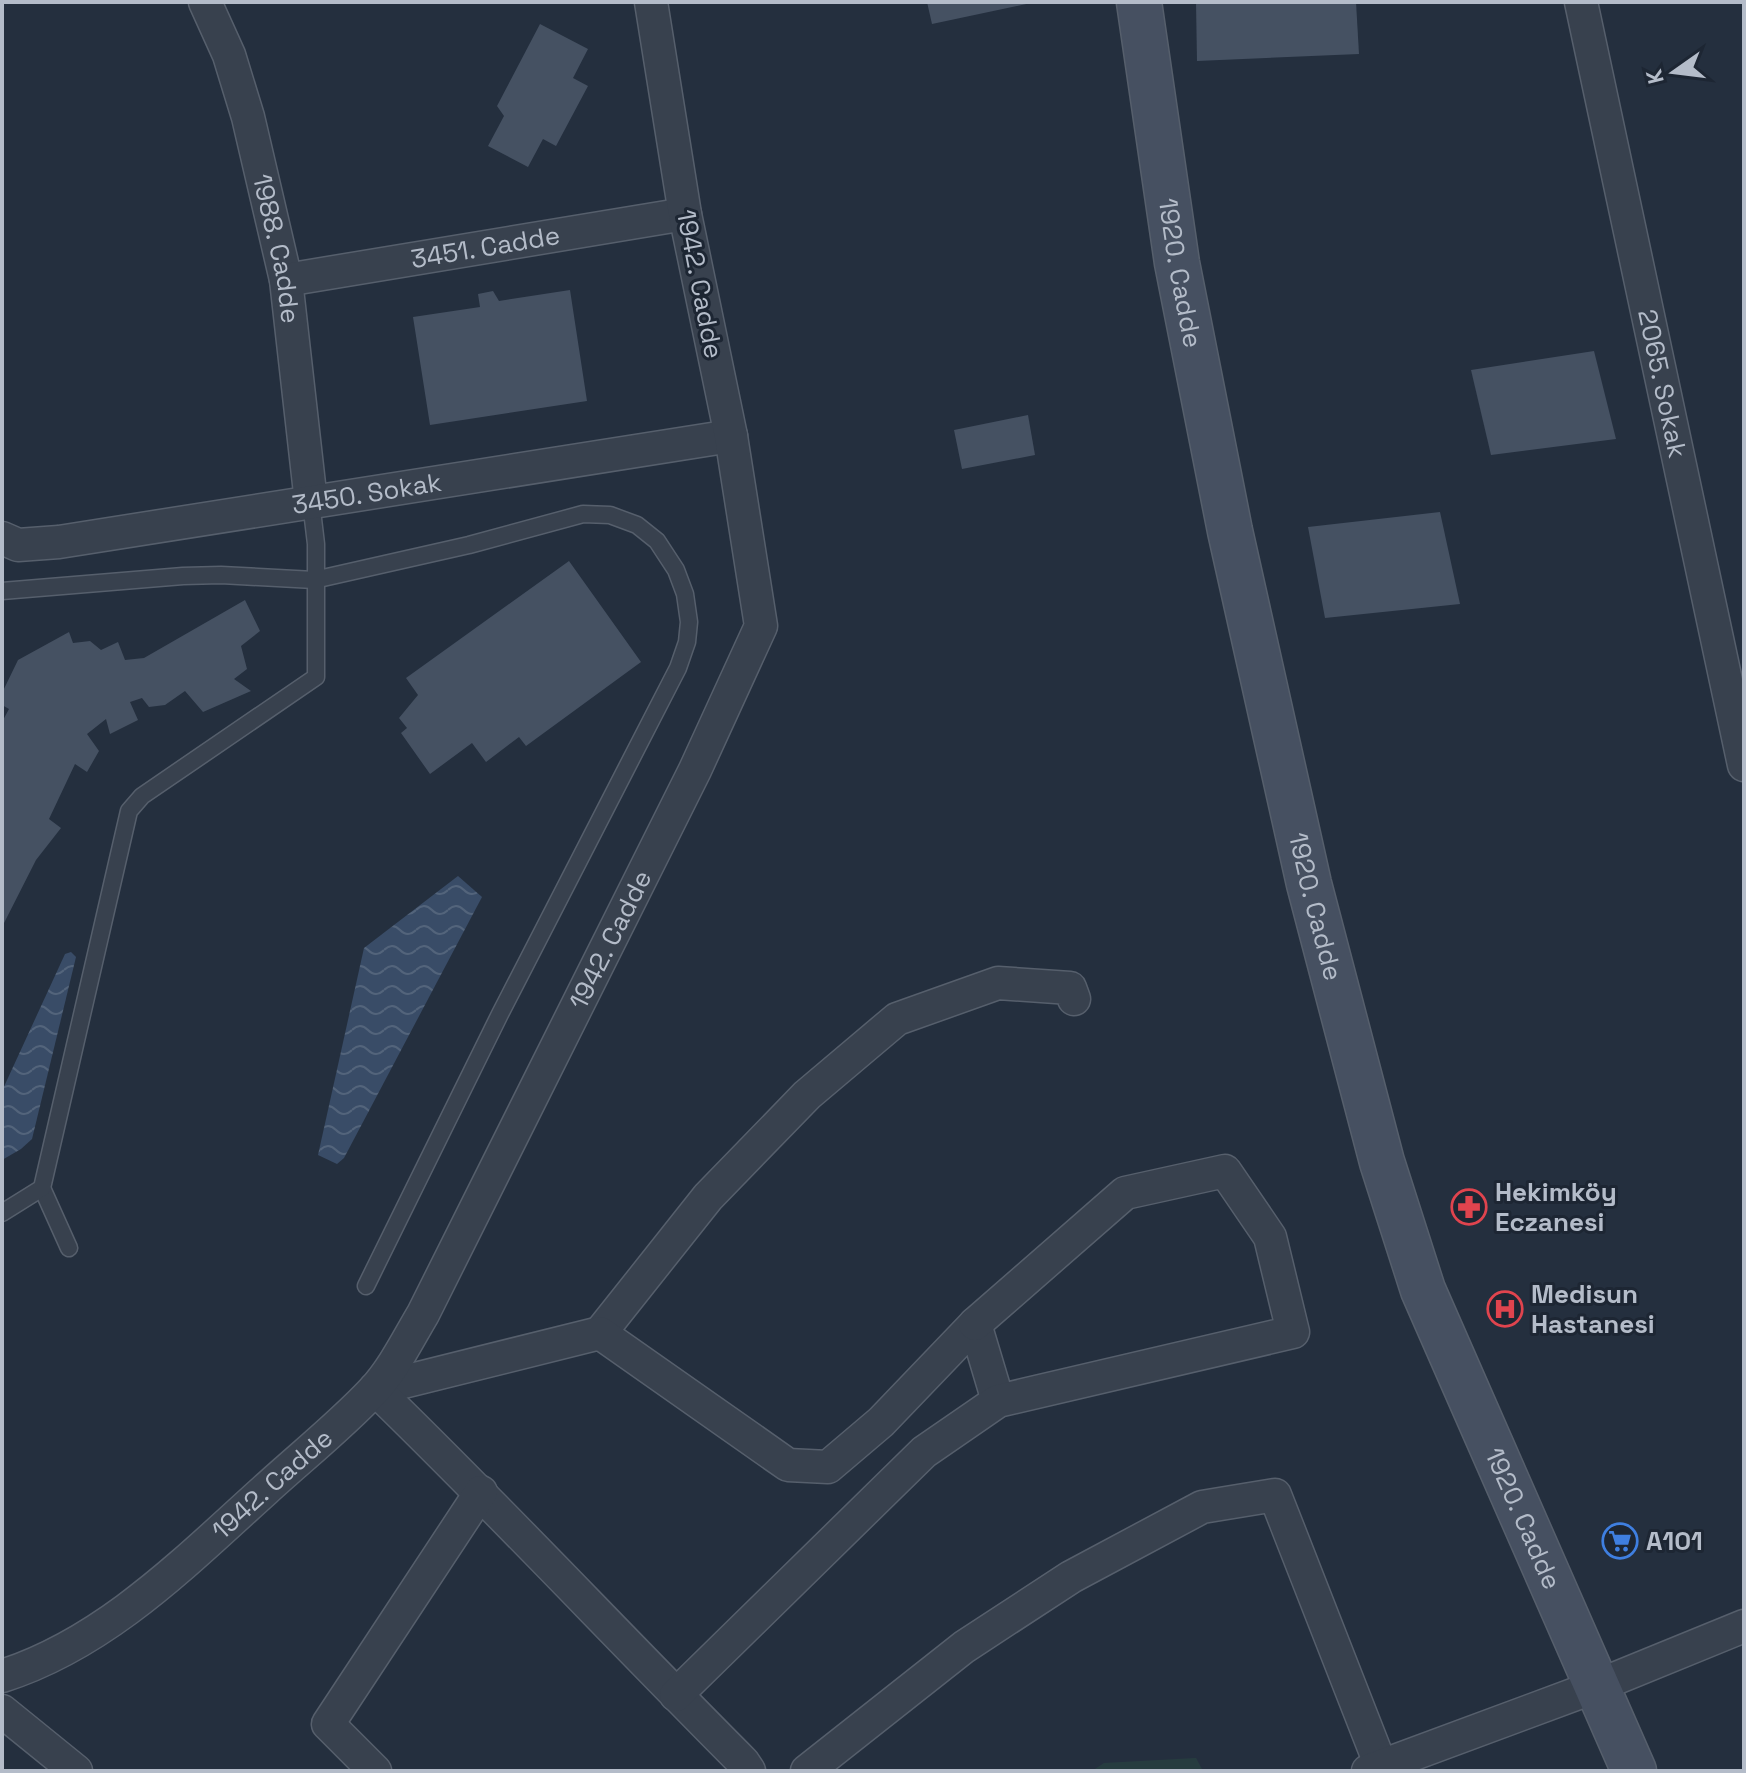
<svg xmlns="http://www.w3.org/2000/svg" width="1746" height="1773" font-family="'Space Grotesk',sans-serif">
<style>
.park{fill:url(#park-crowns)}
.water{fill:url(#water-waves)}
.building{fill:#455162}
.lines{fill:none;stroke-linecap:round;stroke-linejoin:round}
.service-casing{stroke:#565f6c;stroke-width:19}
.minor-casing{stroke:#565f6c;stroke-width:35}
.secondary-casing{stroke:#565f6c;stroke-width:47}
.service{stroke:#38414e;stroke-width:16}
.minor{stroke:#38414e;stroke-width:32}
.secondary{stroke:#465061;stroke-width:44}
.labels{text-anchor:middle;dominant-baseline:central;stroke-width:6;stroke-linejoin:round;paint-order:stroke}
.street-label{font-size:26px;fill:#b4bcc9;stroke:#1d2633}
.poi-label{font-size:26px;font-weight:bold;fill:#b4bcc9;stroke:#1d2633;text-anchor:start}
</style>
<defs>
<pattern id="park-crowns" width="20" height="18" patternUnits="userSpaceOnUse" patternTransform="scale(2)"><rect width="20" height="18" fill="#263c3f"/><path d="M2 6a3 3 0 1 1 6 0M12 15a3 3 0 1 1 6 0" fill="none" stroke="#435659"/></pattern>
<pattern id="water-waves" width="16" height="10" patternUnits="userSpaceOnUse" patternTransform="scale(2)"><rect width="16" height="10" fill="#394c67"/><path d="M0 5q4-4 8 0t8 0" fill="none" stroke="#53647b"/></pattern>
</defs>
<rect width="100%" height="100%" fill="#242f3e"/>
<path class="park" d="M 1196,1758 L 1203,1771 L 1092,1771 L 1104,1763 Z"/>
<g class="water">
<path d="M 458,876 L 482,897 L 344,1158 L 337,1164 L 318,1155 L 364,948 Z"/>
<path d="M 71,952 L 76,957 L 32,1139 L 21,1149 L 2,1160 L 2,1091 L 65,954 Z"/>
</g>
<g class="building">
<path d="M 927,2 L 1031,2 L 1031,3 L 932,24 Z"/>
<path d="M 1196,2 L 1356,2 L 1359,54 L 1197,61 Z"/>
<path d="M 540,24 L 588,49 L 573,78 L 588,86 L 556,146 L 543,139 L 528,167 L 488,146 L 504,116 L 497,106 Z"/>
<path d="M 570,290 L 587,401 L 430,425 L 413,317 L 480,307 L 478,294 L 493,291 L 499,301 Z"/>
<path d="M 1594,351 L 1616,439 L 1491,455 L 1471,370 Z"/>
<path d="M 1028,415 L 1035,455 L 962,469 L 954,430 Z"/>
<path d="M 1440,512 L 1460,604 L 1325,618 L 1308,527 Z"/>
<path d="M 569,561 L 641,662 L 526,746 L 519,737 L 486,762 L 472,743 L 430,774 L 401,733 L 407,728 L 399,718 L 418,695 L 406,678 Z"/>
<path d="M 245,600 L 260,631 L 241,646 L 247,669 L 234,679 L 251,691 L 203,712 L 185,691 L 165,705 L 149,707 L 142,698 L 130,702 L 138,720 L 110,734 L 106,719 L 87,734 L 99,751 L 87,772 L 75,764 L 49,819 L 61,828 L 36,860 L 2,927 L 2,722 L 9,709 L 2,705 L 2,693 L 18,660 L 69,632 L 73,643 L 90,641 L 101,650 L 118,642 L 125,660 L 144,658 Z"/>
</g>
<g class="lines">
<defs>
<g id="service">
<path d="M 2,591 L 183,576 L 221,575 L 314,580 L 469,545 L 583,514 L 610,515 L 637,525 L 657,541 L 676,570 L 685,594 L 689,622 L 687,642 L 678,668 L 500,1014 L 366,1286"/>
<path d="M 42,1188 L 69,1248"/>
<path d="M 2,1213 L 42,1188 L 129,811 L 142,796 L 316,677 L 316,544 L 311,502"/>
</g>
<g id="minor">
<path id="s1" d="M 205,2 L 229,55 L 248,117 L 286,280 L 311,502"/>
<path id="s2" d="M 1581,2 L 1744,765"/>
<path id="s3" d="M 286,280 L 685,214"/>
<path id="s4" d="M 2,538 L 18,545 L 59,542 L 731,436"/>
<path d="M 600,1333 L 708,1197 L 807,1095 L 897,1019 L 998,983 L 1070,988 L 1074,999"/>
<path d="M 375,1389 L 600,1333 L 788,1465 L 828,1467 L 881,1422 L 975,1324 L 998,1401"/>
<path d="M 375,1389 C 501,1511 620,1639 743,1762 L 749,1771"/>
<path id="s5" d="M 2,1676 C 106,1643 186,1561 265,1490 C 301,1457 340,1426 373,1391 C 393,1370 408,1339 423,1314 L 695,770 L 761,626 L 731,436 L 685,214 L 651,2"/>
<path d="M 676,1695 L 924,1452 L 998,1401 L 1293,1332 L 1270,1237 L 1225,1171 L 1125,1193 L 975,1324"/>
<path d="M 2,1711 L 76,1771"/>
<path d="M 375,1771 L 328,1724 L 481,1492"/>
<path d="M 807,1771 L 964,1647 L 1071,1577 L 1202,1507 L 1275,1495 L 1381,1766"/>
<path d="M 1368,1771 L 1597,1686 L 1744,1626"/>
</g>
<g id="secondary">
<path id="s6" d="M 1139,2 L 1177,263 L 1230,531 L 1309,884 L 1382,1162 L 1423,1290 L 1634,1771"/>
</g>
</defs>
<use href="#service" class="service-casing"/>
<use href="#minor" class="minor-casing"/>
<use href="#secondary" class="secondary-casing"/>
<use href="#service" class="service"/>
<use href="#minor" class="minor"/>
<use href="#secondary" class="secondary"/>
</g>
<defs>
<symbol id="pharmacy-ring" viewBox="-11 -11 22 22"><circle r="9.5" fill="#1d2633" stroke="#e0444e" stroke-width="1.5"/><path d="M-2-6h4v4h4v4h-4v4h-4v-4h-4v-4h4Z" fill="#e0444e"/></symbol>
<symbol id="hospital-ring" viewBox="-11 -11 22 22"><circle r="9.5" fill="#1d2633" stroke="#e0444e" stroke-width="1.5"/><path d="M-5-5h3v3.5h4V-5h3V5h-3V1.5h-4V5h-3Z" fill="#e0444e"/></symbol>
<symbol id="supermarket-ring" viewBox="-11 -11 22 22"><circle r="9.5" fill="#1d2633" stroke="#3f7fe0" stroke-width="1.5"/><path d="M-6-5.5h2.5l.6 2H6L4.5 2H-2.5L-4.4-4H-6ZM-1.5 3.2a1.3 1.3 0 1 0 .1 0ZM3 3.2a1.3 1.3 0 1 0 .1 0Z" fill="#3f7fe0"/></symbol>
</defs>
<g fill-rule="evenodd">
<use href="#pharmacy-ring" x="1449" y="1187" width="40" height="40"/>
<use href="#hospital-ring" x="1485" y="1289" width="40" height="40"/>
<use href="#supermarket-ring" x="1600" y="1521" width="40" height="40"/>
</g>
<g class="labels">
<g class="street-label">
<text stroke="none"><textPath href="#s3" startOffset="202">3451. Cadde</textPath></text>
<text stroke="none"><textPath href="#s1" startOffset="258">1988. Cadde</textPath></text>
<text stroke="none"><textPath href="#s6" startOffset="274">1920. Cadde</textPath></text>
<text transform="translate(700 284) rotate(79)">1942. Cadde</text>
<text stroke="none"><textPath href="#s2" startOffset="390">2065. Sokak</textPath></text>
<text stroke="none"><textPath href="#s4" startOffset="370">3450. Sokak</textPath></text>
<text stroke="none"><textPath href="#s6" startOffset="922">1920. Cadde</textPath></text>
<text stroke="none"><textPath href="#s5" startOffset="982">1942. Cadde</textPath></text>
<text stroke="none"><textPath href="#s5" startOffset="334">1942. Cadde</textPath></text>
<text stroke="none"><textPath href="#s6" startOffset="1570">1920. Cadde</textPath></text>
</g>
<g class="poi-label">
<text x="1495" y="1192">Hekimköy<tspan x="1495" dy="30">Eczanesi</tspan></text>
<text x="1531" y="1294">Medisun<tspan x="1531" dy="30">Hastanesi</tspan></text>
<text x="1646" y="1541">A101</text>
</g>
</g>
<rect width="1746" height="1773" fill="none" stroke="#b4bcc9" stroke-width="8"/>
<g transform="translate(1674 72) rotate(256)" stroke="#1d2633" stroke-width="6" paint-order="stroke">
<path d="M0-6L14 30L0 20L-14 30Z" fill="#b4bcc9"/>
<text y="-12" font-size="22" font-weight="bold" text-anchor="middle" fill="#b4bcc9">K</text>
</g>
</svg>
